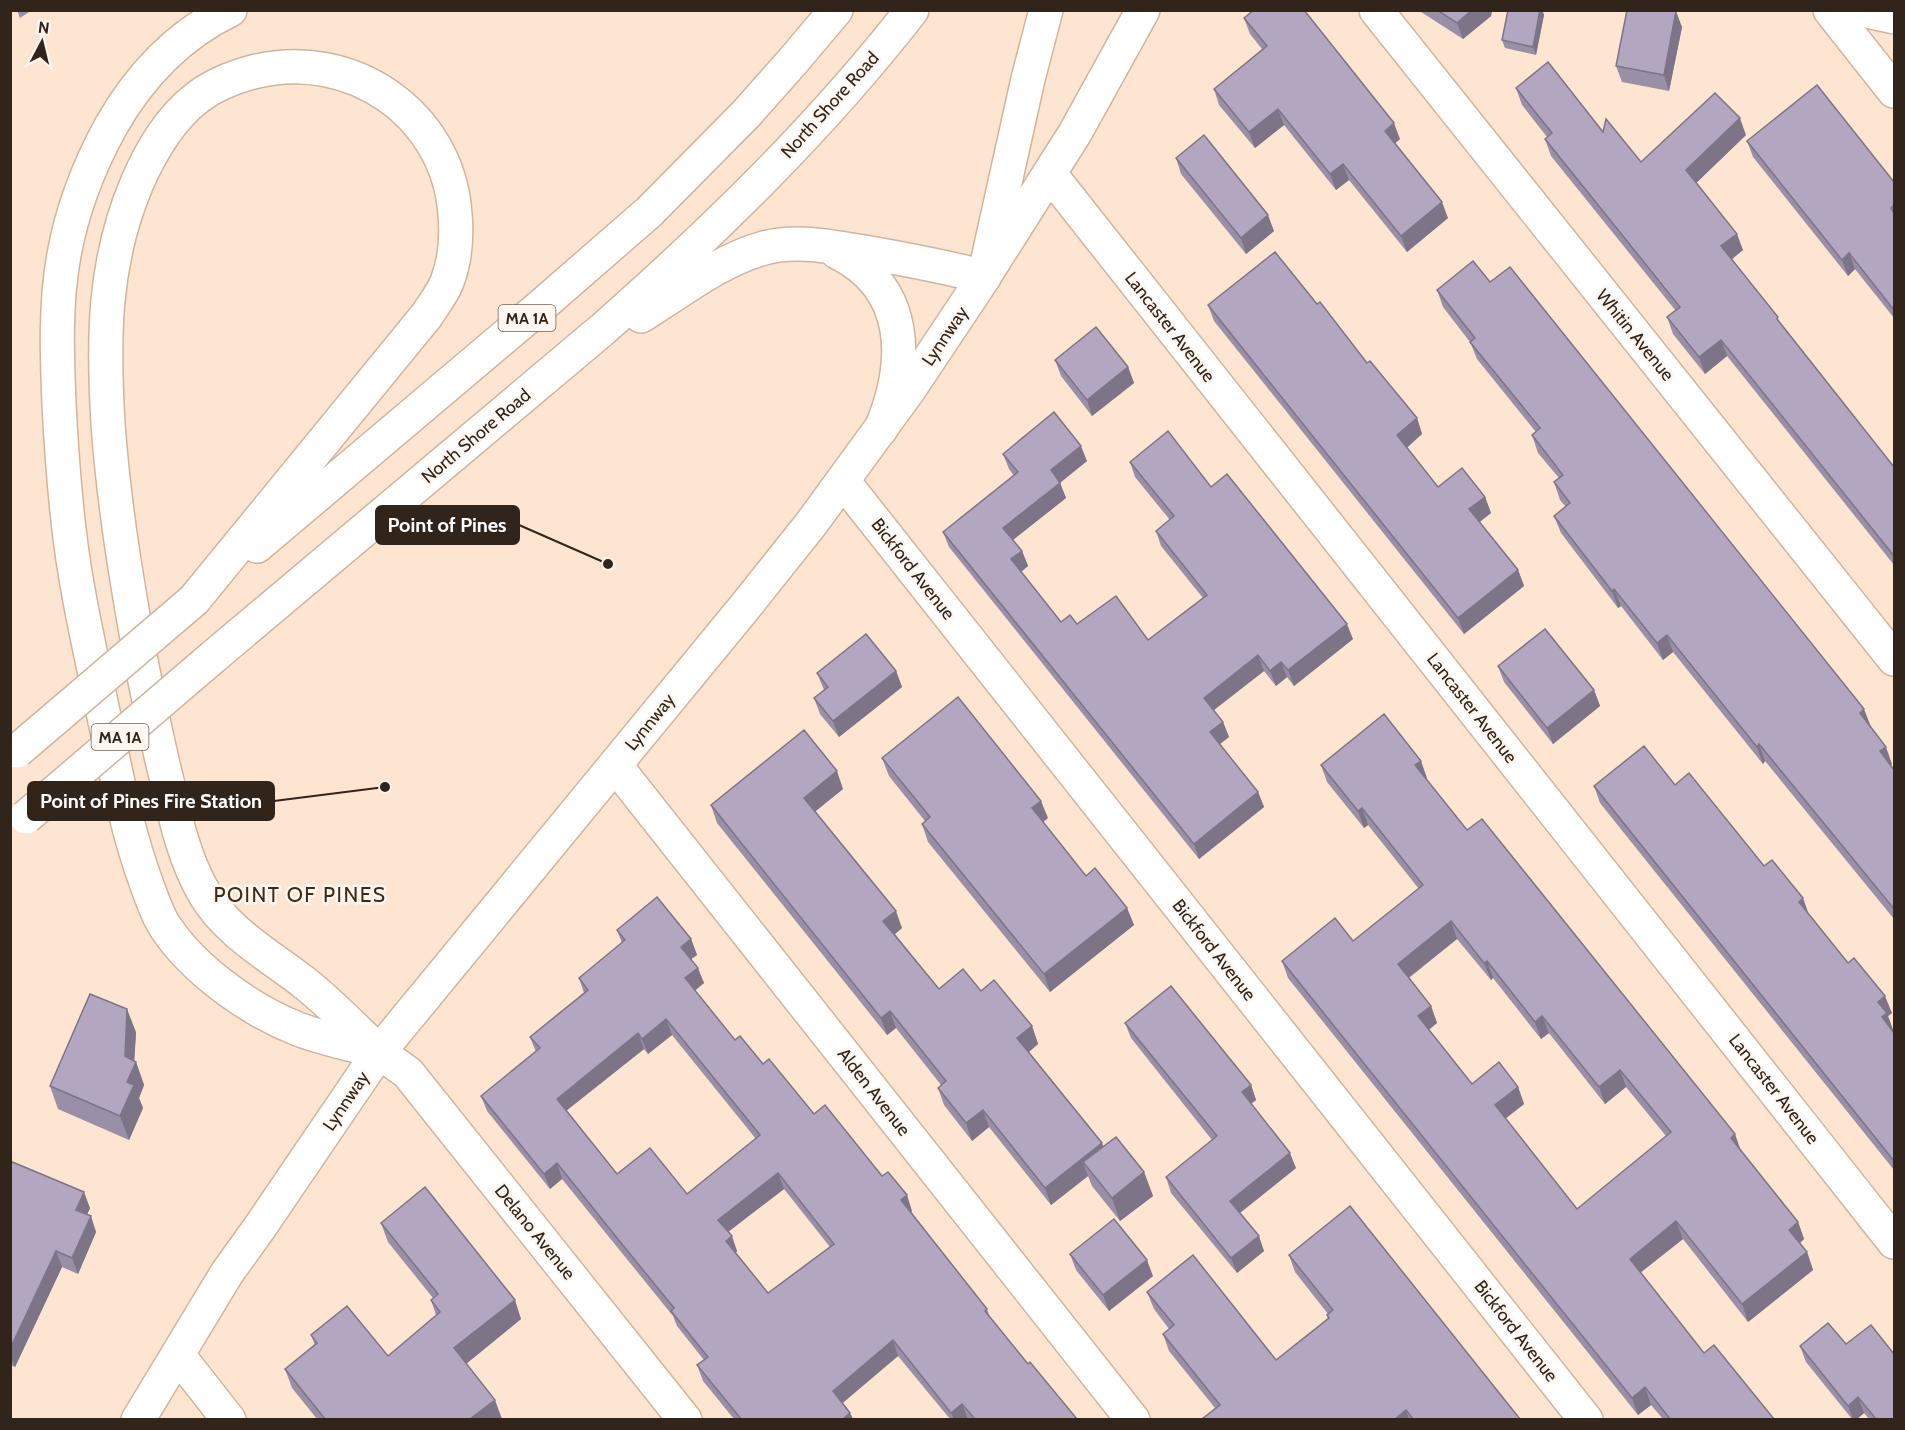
<svg xmlns="http://www.w3.org/2000/svg" width="1905" height="1430" font-family="Cabin,sans-serif">
<style>
.lines{fill:none;stroke-linecap:round;stroke-linejoin:round}
.minor-casing{stroke:#d2b49c;stroke-width:36}
.secondary-casing{stroke:#d2b49c;stroke-width:36}
.trunk-casing{stroke:#d2b49c;stroke-width:36}
.minor{stroke:#fff;stroke-width:33}
.secondary{stroke:#fff;stroke-width:33}
.trunk{stroke:#fff;stroke-width:33}
.trunk-bridge-casing{stroke:#d2b49c;stroke-width:36;stroke-linecap:butt}
.trunk-bridge{stroke:#fff;stroke-width:33}
.wall{fill:#998fa6;fill-rule:evenodd}
.shaded-wall{fill:#7d7487}
.building{fill:#b2a6c1;stroke:#7d7487;stroke-width:1.5;fill-rule:evenodd}
.labels{text-anchor:middle;dominant-baseline:central;stroke-width:5;stroke-linejoin:round;paint-order:stroke}
.shield{fill:#fdf6f1;stroke:#6e645b;stroke-width:1.5}
.shield-label{font-size:16px;font-weight:bold;fill:#31251b}
.street-label{font-size:18px;fill:#31251b;stroke:#fdf6f1}
.quarter-label{font-size:21px;letter-spacing:1.5px;fill:#412a15;stroke:#fdf6f1}
.leader{fill:none;stroke:#31251b;stroke-width:2}
.callout-dot{fill:#31251b;stroke:#fdf6f1;stroke-width:2}
.callout{fill:#31251b;stroke:#31251b;stroke-width:2}
.callout-label{font-size:20px;text-anchor:middle;font-weight:bold;fill:#fff}
</style>
<rect width="100%" height="100%" fill="#fee5d1"/>
<g class="lines">
<defs>
<g id="minor">
<path d="M 1376,10 L 1894,659"/>
<path d="M 1830,10 L 1894,91"/>
<path d="M 1862,10 L 1894,17"/>
<path d="M 1050,174 L 1894,1242"/>
<path d="M 985,275 L 1075,133 L 1143,10"/>
<path d="M 843,481 L 1586,1420"/>
<path d="M 615,765 L 1133,1420"/>
<path d="M 379,1052 L 408,1073 L 685,1420"/>
<path d="M 178,1355 L 229,1420"/>
</g>
<path id="secondary" d="M 138,1420 L 227,1273 L 260,1227 L 379,1052 L 744,608 L 811,524 L 908,391 L 984,277"/>
<g id="trunk">
<path d="M 230,10 C 178,35 139,77 111,126 C 89,166 72,210 64,255 C 55,303 57,355 59,404 C 62,462 66,521 76,578 C 83,621 93,664 102,707 C 115,768 126,829 148,888 C 153,901 158,917 166,928 C 194,970 251,1011 298,1029 C 324,1039 350,1044 376,1051"/>
<path d="M 837,252 C 910,288 909,362 881,429"/>
<path d="M 641,316 C 680,292 720,260 764,248 C 797,239 831,247 864,252 C 904,259 944,266 984,277 L 1028,79 L 1046,10"/>
<path d="M 257,546 L 541,306 L 649,212 L 746,114 L 793,61 L 836,10"/>
<path d="M 194,600 L 427,315 C 434,304 442,294 447,282 C 455,261 457,237 455,214 C 448,113 350,47 253,72 C 234,77 214,85 198,97 C 169,119 151,151 137,183 C 103,263 103,339 108,424 C 114,506 127,584 142,666 C 150,706 158,745 168,785 C 176,822 185,860 204,893 C 227,933 272,957 306,984 C 332,1005 355,1029 379,1052"/>
<path d="M 213,657 L 603,329 C 714,231 821,127 912,10"/>
</g>
</defs>
<use href="#minor" class="minor-casing"/>
<use href="#secondary" class="secondary-casing"/>
<use href="#trunk" class="trunk-casing"/>
<use href="#minor" class="minor"/>
<use href="#secondary" class="secondary"/>
<use href="#trunk" class="trunk"/>
<defs>
<g id="trunk-bridge">
<path d="M 17,751 L 194,600"/>
<path d="M 26,817 L 213,657"/>
</g>
</defs>
<use href="#trunk-bridge" class="trunk-bridge-casing"/>
<use href="#trunk-bridge" class="trunk-bridge"/>
</g>
<g class="wall">
<path d="M 17,10 L 32,10 L 20,18 Z"/>
<path d="M 1418,10 L 1492,10 L 1491,16 L 1463,39 Z"/>
<path d="M 1508,10 L 1542,10 L 1544,15 L 1536,55 L 1505,48 L 1502,40 Z"/>
<path d="M 1244,18 L 1400,139 L 1395,143 L 1448,218 L 1407,252 L 1349,180 L 1336,190 L 1284,125 L 1255,148 L 1219,105 L 1214,89 L 1262,49 L 1250,34 Z"/>
<path d="M 1682,27 L 1669,91 L 1622,82 L 1616,66 Z"/>
<path d="M 1516,88 L 1603,132 L 1641,162 L 1746,135 L 1696,183 L 1743,250 L 1732,259 L 1781,324 L 1894,467 L 1894,565 L 1727,356 L 1705,374 L 1673,334 L 1667,317 L 1676,311 L 1551,156 L 1545,139 L 1547,137 L 1522,105 Z"/>
<path d="M 1747,141 L 1894,182 L 1894,318 L 1855,269 L 1848,276 L 1753,157 Z"/>
<path d="M 1176,158 L 1274,231 L 1246,254 L 1181,174 Z"/>
<path d="M 1490,282 L 1871,727 L 1892,764 L 1891,765 L 1894,770 L 1894,919 L 1765,761 L 1763,764 L 1673,652 L 1663,660 L 1621,606 L 1618,608 L 1561,533 L 1554,516 L 1566,507 L 1560,500 L 1554,482 L 1559,478 L 1538,453 L 1532,435 L 1536,432 L 1477,359 L 1470,342 L 1443,307 L 1437,290 Z"/>
<path d="M 1317,304 L 1367,363 L 1417,418 L 1422,434 L 1407,448 L 1438,487 L 1485,497 L 1491,513 L 1480,522 L 1518,570 L 1524,586 L 1464,634 L 1214,321 L 1208,305 Z"/>
<path d="M 1055,360 L 1128,367 L 1134,383 L 1092,416 L 1061,376 Z"/>
<path d="M 1003,454 L 1087,461 L 1060,483 L 1066,498 L 1013,540 L 1022,551 L 1028,566 L 1021,572 L 1061,622 L 1077,624 L 1148,640 L 1203,598 L 1161,546 L 1156,531 L 1170,520 L 1135,477 L 1130,462 L 1211,487 L 1353,639 L 1294,686 L 1287,677 L 1276,686 L 1264,671 L 1214,710 L 1223,722 L 1229,737 L 1220,744 L 1258,792 L 1264,807 L 1199,859 L 949,547 L 943,532 L 1014,476 L 1009,469 Z"/>
<path d="M 1498,666 L 1594,690 L 1600,706 L 1553,744 L 1504,682 Z"/>
<path d="M 896,671 L 902,687 L 839,737 L 820,714 L 814,698 L 824,690 L 817,673 Z"/>
<path d="M 882,758 L 1048,818 L 1043,822 L 1086,876 L 1127,908 L 1134,925 L 1050,992 L 928,842 L 922,824 L 925,821 L 889,776 Z"/>
<path d="M 1321,765 L 1427,778 L 1426,779 L 1467,830 L 1741,1151 L 1798,1222 L 1804,1239 L 1800,1243 L 1807,1252 L 1813,1270 L 1748,1322 L 1683,1239 L 1640,1273 L 1704,1353 L 1774,1419 L 1663,1419 L 1651,1405 L 1638,1415 L 1288,978 L 1282,961 L 1353,941 L 1419,889 L 1368,825 L 1364,828 L 1327,782 ZM 1457,939 L 1491,980 L 1493,978 L 1541,1039 L 1549,1033 L 1605,1104 L 1626,1087 L 1666,1136 L 1577,1209 L 1505,1119 L 1524,1104 L 1518,1087 L 1472,1084 L 1429,1030 L 1437,1023 L 1431,1006 L 1409,978 Z"/>
<path d="M 1675,785 L 1764,866 L 1809,915 L 1848,963 L 1892,1013 L 1888,1016 L 1893,1030 L 1894,1033 L 1894,1170 L 1600,803 L 1594,786 Z"/>
<path d="M 843,789 L 815,811 L 902,928 L 895,934 L 939,989 L 981,991 L 1032,1026 L 1038,1044 L 1029,1052 L 1102,1143 L 1103,1147 L 1144,1172 L 1153,1196 L 1120,1221 L 1092,1186 L 1088,1176 L 1051,1205 L 989,1127 L 972,1141 L 944,1105 L 938,1088 L 941,1085 L 896,1028 L 887,1035 L 717,823 L 711,805 Z"/>
<path d="M 617,930 L 691,939 L 697,955 L 691,959 L 704,983 L 695,990 L 735,1040 L 763,1064 L 814,1114 L 882,1176 L 912,1211 L 911,1212 L 987,1309 L 990,1317 L 1028,1364 L 1077,1419 L 950,1419 L 898,1356 L 842,1403 L 850,1413 L 853,1419 L 734,1419 L 703,1381 L 697,1365 L 704,1360 L 677,1326 L 673,1316 L 562,1179 L 550,1189 L 487,1111 L 481,1096 L 536,1052 L 530,1037 L 584,993 L 579,978 L 622,943 ZM 672,1035 L 756,1139 L 687,1194 L 617,1174 L 566,1111 L 644,1049 L 648,1054 ZM 784,1189 L 830,1247 L 768,1293 L 736,1253 L 737,1251 L 728,1232 Z"/>
<path d="M 1125,1023 L 1251,1085 L 1256,1100 L 1251,1104 L 1296,1168 L 1240,1213 L 1264,1251 L 1237,1273 L 1171,1193 L 1166,1177 L 1212,1140 L 1131,1038 Z"/>
<path d="M 136,1032 L 134,1061 L 136,1062 L 144,1085 L 139,1098 L 143,1108 L 129,1140 L 58,1109 L 50,1086 Z"/>
<path d="M 10,1161 L 90,1208 L 87,1214 L 96,1232 L 78,1274 L 62,1267 L 15,1367 L 10,1365 Z"/>
<path d="M 381,1223 L 521,1319 L 466,1364 L 502,1419 L 317,1419 L 292,1388 L 285,1369 L 315,1345 L 311,1335 L 388,1356 L 436,1315 L 431,1300 L 433,1298 L 388,1242 Z"/>
<path d="M 1070,1254 L 1153,1276 L 1109,1311 L 1076,1270 Z"/>
<path d="M 1289,1255 L 1520,1419 L 1203,1419 L 1215,1408 L 1169,1351 L 1163,1334 L 1169,1329 L 1154,1309 L 1147,1292 L 1276,1360 L 1328,1318 L 1327,1315 L 1328,1314 L 1295,1272 Z"/>
<path d="M 1800,1346 L 1894,1419 L 1869,1419 L 1864,1413 L 1857,1419 L 1852,1419 L 1806,1362 Z"/>
</g>
<g class="shaded-wall">
<path d="M 1472,10 L 1492,10 L 1491,16 L 1463,39 L 1457,23 Z"/>
<path d="M 1540,10 L 1542,10 L 1544,15 L 1536,55 L 1533,47 Z"/>
<path d="M 1676,11 L 1682,27 L 1669,91 L 1664,75 Z"/>
<path d="M 1278,109 L 1284,125 L 1255,148 L 1249,132 Z"/>
<path d="M 1740,118 L 1746,135 L 1692,187 L 1686,170 Z"/>
<path d="M 1394,123 L 1400,139 L 1391,147 L 1385,131 Z"/>
<path d="M 1343,164 L 1349,180 L 1336,190 L 1330,174 Z"/>
<path d="M 1442,202 L 1448,218 L 1407,252 L 1401,236 Z"/>
<path d="M 1268,215 L 1274,231 L 1246,254 L 1241,238 Z"/>
<path d="M 1737,234 L 1743,250 L 1727,263 L 1721,246 Z"/>
<path d="M 1849,253 L 1855,269 L 1848,276 L 1842,260 Z"/>
<path d="M 1721,340 L 1727,356 L 1705,374 L 1699,357 Z"/>
<path d="M 1128,367 L 1134,383 L 1092,416 L 1087,400 Z"/>
<path d="M 1417,418 L 1422,434 L 1402,451 L 1397,435 Z"/>
<path d="M 1081,446 L 1087,461 L 1057,485 L 1060,483 L 1066,498 L 1009,543 L 1003,528 L 1051,470 Z"/>
<path d="M 1485,497 L 1491,513 L 1475,525 L 1469,509 Z"/>
<path d="M 1022,551 L 1028,566 L 1017,575 L 1011,559 Z"/>
<path d="M 1518,570 L 1524,586 L 1464,634 L 1458,618 Z"/>
<path d="M 1614,589 L 1621,606 L 1618,608 L 1612,591 Z"/>
<path d="M 1347,624 L 1353,639 L 1294,686 L 1288,670 Z"/>
<path d="M 1667,635 L 1673,652 L 1663,660 L 1657,643 Z"/>
<path d="M 1258,655 L 1264,671 L 1210,713 L 1204,698 Z"/>
<path d="M 1281,662 L 1287,677 L 1276,686 L 1270,671 Z"/>
<path d="M 896,671 L 902,687 L 839,737 L 833,721 Z"/>
<path d="M 1594,690 L 1600,706 L 1553,744 L 1547,728 Z"/>
<path d="M 1864,709 L 1871,727 L 1860,713 Z"/>
<path d="M 1223,722 L 1229,737 L 1216,747 L 1210,732 Z"/>
<path d="M 1759,744 L 1765,761 L 1763,764 L 1757,747 Z"/>
<path d="M 1886,747 L 1892,764 L 1886,768 L 1880,751 Z"/>
<path d="M 1421,761 L 1427,778 L 1422,782 L 1415,765 Z"/>
<path d="M 837,771 L 843,789 L 811,815 L 804,798 Z"/>
<path d="M 1258,792 L 1264,807 L 1199,859 L 1194,844 Z"/>
<path d="M 1041,801 L 1048,818 L 1038,826 L 1032,808 Z"/>
<path d="M 1362,808 L 1368,825 L 1364,828 L 1358,811 Z"/>
<path d="M 1803,898 L 1809,915 L 1799,902 Z"/>
<path d="M 1127,908 L 1134,925 L 1050,992 L 1044,974 Z"/>
<path d="M 896,911 L 902,928 L 890,938 L 883,921 Z"/>
<path d="M 1451,921 L 1457,939 L 1404,981 L 1398,964 Z"/>
<path d="M 691,939 L 697,955 L 687,962 L 681,947 Z"/>
<path d="M 1487,961 L 1493,978 L 1491,980 L 1484,963 Z"/>
<path d="M 698,968 L 704,983 L 691,994 L 685,978 Z"/>
<path d="M 1885,996 L 1892,1013 L 1888,1016 L 1893,1030 L 1888,1034 L 1882,1017 L 1878,1002 Z"/>
<path d="M 1431,1006 L 1437,1023 L 1424,1033 L 1418,1016 Z"/>
<path d="M 127,1009 L 136,1032 L 134,1066 L 136,1062 L 144,1085 L 139,1098 L 143,1108 L 129,1140 L 120,1116 L 127,1082 L 125,1056 Z"/>
<path d="M 890,1011 L 896,1028 L 887,1035 L 881,1018 Z"/>
<path d="M 1542,1016 L 1549,1033 L 1541,1039 L 1535,1022 Z"/>
<path d="M 666,1019 L 672,1035 L 648,1054 L 642,1039 Z"/>
<path d="M 1032,1026 L 1038,1044 L 1024,1056 L 1017,1038 Z"/>
<path d="M 638,1033 L 644,1049 L 562,1114 L 557,1099 Z"/>
<path d="M 1620,1070 L 1626,1087 L 1605,1104 L 1599,1087 Z"/>
<path d="M 1251,1085 L 1256,1100 L 1247,1107 L 1242,1092 Z"/>
<path d="M 1518,1087 L 1524,1104 L 1501,1122 L 1495,1105 Z"/>
<path d="M 983,1110 L 989,1127 L 972,1141 L 966,1123 Z"/>
<path d="M 1735,1134 L 1741,1151 L 1731,1138 Z"/>
<path d="M 1102,1143 L 1108,1160 L 1083,1162 L 1088,1176 L 1051,1205 L 1045,1188 Z"/>
<path d="M 1290,1153 L 1296,1168 L 1236,1216 L 1230,1201 Z"/>
<path d="M 557,1163 L 562,1179 L 550,1189 L 544,1174 Z"/>
<path d="M 1144,1172 L 1153,1196 L 1120,1221 L 1112,1198 Z"/>
<path d="M 778,1173 L 784,1189 L 724,1235 L 718,1220 Z"/>
<path d="M 84,1192 L 90,1208 L 82,1226 L 76,1210 Z"/>
<path d="M 907,1195 L 912,1211 L 907,1215 L 901,1200 Z"/>
<path d="M 91,1216 L 96,1232 L 78,1274 L 72,1258 Z"/>
<path d="M 1676,1221 L 1683,1239 L 1636,1276 L 1630,1259 Z"/>
<path d="M 1798,1222 L 1804,1239 L 1795,1247 L 1789,1230 Z"/>
<path d="M 732,1236 L 737,1251 L 731,1256 L 726,1241 Z"/>
<path d="M 1259,1236 L 1264,1251 L 1237,1273 L 1231,1258 Z"/>
<path d="M 56,1251 L 62,1267 L 15,1367 L 10,1355 L 10,1349 Z"/>
<path d="M 1807,1252 L 1813,1270 L 1748,1322 L 1742,1304 Z"/>
<path d="M 1147,1260 L 1153,1276 L 1109,1311 L 1103,1295 Z"/>
<path d="M 515,1300 L 521,1319 L 461,1368 L 454,1348 Z"/>
<path d="M 893,1340 L 898,1356 L 838,1407 L 833,1391 Z"/>
<path d="M 1645,1387 L 1651,1405 L 1638,1415 L 1632,1398 Z"/>
<path d="M 1858,1397 L 1864,1413 L 1857,1419 L 1853,1419 L 1848,1406 Z"/>
<path d="M 495,1400 L 502,1419 L 470,1419 Z"/>
<path d="M 962,1404 L 968,1419 L 954,1419 L 951,1413 Z"/>
<path d="M 1406,1410 L 1409,1419 L 1395,1419 Z"/>
<path d="M 850,1413 L 853,1419 L 843,1419 Z"/>
</g>
<g class="building">
<path d="M 1254,10 L 1304,10 L 1394,123 L 1385,131 L 1442,202 L 1401,236 L 1343,164 L 1330,174 L 1278,109 L 1249,132 L 1214,89 L 1267,46 L 1244,18 Z"/>
<path d="M 1437,10 L 1472,10 L 1457,23 Z"/>
<path d="M 1508,10 L 1540,10 L 1533,47 L 1502,40 Z"/>
<path d="M 1627,10 L 1676,11 L 1664,75 L 1616,66 Z"/>
<path d="M 1548,62 L 1603,132 L 1606,119 L 1641,162 L 1715,93 L 1740,118 L 1686,170 L 1737,234 L 1721,246 L 1778,317 L 1777,319 L 1894,467 L 1894,556 L 1721,340 L 1699,357 L 1667,317 L 1680,307 L 1545,139 L 1552,133 L 1516,88 Z"/>
<path d="M 1817,85 L 1894,182 L 1894,205 L 1891,208 L 1894,213 L 1894,310 L 1849,253 L 1842,260 L 1747,141 Z"/>
<path d="M 1204,135 L 1268,215 L 1241,238 L 1176,158 Z"/>
<path d="M 1275,252 L 1317,304 L 1320,302 L 1367,363 L 1370,361 L 1417,418 L 1397,435 L 1438,487 L 1462,468 L 1485,497 L 1469,509 L 1518,570 L 1458,618 L 1208,305 Z"/>
<path d="M 1473,261 L 1490,282 L 1510,267 L 1864,709 L 1860,713 L 1886,747 L 1880,751 L 1894,770 L 1894,909 L 1759,744 L 1757,747 L 1667,635 L 1657,643 L 1614,589 L 1612,591 L 1554,516 L 1570,503 L 1554,482 L 1563,475 L 1532,435 L 1540,428 L 1470,342 L 1475,338 L 1437,290 Z"/>
<path d="M 1096,327 L 1128,367 L 1087,400 L 1055,360 Z"/>
<path d="M 1054,412 L 1081,446 L 1051,470 L 1060,483 L 1003,528 L 1022,551 L 1011,559 L 1061,622 L 1070,615 L 1077,624 L 1116,596 L 1148,640 L 1207,595 L 1156,531 L 1174,516 L 1130,462 L 1168,431 L 1211,487 L 1227,474 L 1347,624 L 1288,670 L 1281,662 L 1270,671 L 1258,655 L 1204,698 L 1223,722 L 1210,732 L 1258,792 L 1194,844 L 943,532 L 1018,472 L 1003,454 Z"/>
<path d="M 1545,629 L 1594,690 L 1547,728 L 1498,666 Z"/>
<path d="M 866,634 L 896,671 L 833,721 L 814,698 L 828,687 L 817,673 Z"/>
<path d="M 958,697 L 1041,801 L 1032,808 L 1086,876 L 1095,868 L 1127,908 L 1044,974 L 922,824 L 930,817 L 882,758 Z"/>
<path d="M 1384,714 L 1421,761 L 1415,765 L 1467,830 L 1482,819 L 1735,1134 L 1731,1138 L 1798,1222 L 1789,1230 L 1807,1252 L 1742,1304 L 1676,1221 L 1630,1259 L 1704,1353 L 1714,1345 L 1774,1419 L 1670,1419 L 1645,1387 L 1632,1398 L 1282,961 L 1335,918 L 1353,941 L 1423,885 L 1362,808 L 1358,811 L 1321,765 ZM 1451,921 L 1484,963 L 1487,961 L 1535,1022 L 1542,1016 L 1599,1087 L 1620,1070 L 1671,1132 L 1577,1209 L 1495,1105 L 1518,1087 L 1499,1062 L 1472,1084 L 1418,1016 L 1431,1006 L 1398,964 Z"/>
<path d="M 804,730 L 837,771 L 804,798 L 896,911 L 883,921 L 939,989 L 963,969 L 981,991 L 994,980 L 1032,1026 L 1017,1038 L 1102,1143 L 1045,1188 L 983,1110 L 966,1123 L 938,1088 L 946,1081 L 890,1011 L 881,1018 L 711,805 Z"/>
<path d="M 1644,746 L 1675,785 L 1689,773 L 1764,866 L 1772,860 L 1803,898 L 1799,902 L 1848,963 L 1854,958 L 1885,996 L 1878,1002 L 1887,1013 L 1882,1017 L 1894,1033 L 1894,1161 L 1594,786 Z"/>
<path d="M 657,897 L 691,939 L 681,947 L 698,968 L 685,978 L 735,1040 L 740,1036 L 763,1064 L 769,1059 L 814,1114 L 825,1105 L 882,1176 L 888,1172 L 907,1195 L 901,1200 L 987,1309 L 985,1311 L 1028,1364 L 1030,1362 L 1077,1419 L 975,1419 L 962,1404 L 951,1413 L 893,1340 L 833,1391 L 850,1413 L 843,1419 L 741,1419 L 697,1365 L 708,1357 L 671,1311 L 674,1308 L 617,1238 L 557,1163 L 544,1174 L 481,1096 L 540,1048 L 530,1037 L 588,990 L 579,978 L 625,940 L 617,930 ZM 666,1019 L 760,1135 L 687,1194 L 650,1148 L 617,1174 L 557,1099 L 638,1033 L 642,1039 ZM 778,1173 L 834,1244 L 768,1293 L 726,1241 L 732,1236 L 718,1220 Z"/>
<path d="M 1171,986 L 1251,1085 L 1242,1092 L 1290,1153 L 1230,1201 L 1259,1236 L 1231,1258 L 1166,1177 L 1217,1136 L 1125,1023 Z"/>
<path d="M 90,994 L 127,1009 L 125,1056 L 136,1062 L 127,1082 L 134,1085 L 120,1116 L 50,1086 Z"/>
<path d="M 1116,1137 L 1144,1172 L 1112,1198 L 1083,1162 Z"/>
<path d="M 10,1161 L 84,1192 L 76,1210 L 91,1216 L 72,1258 L 56,1251 L 10,1349 Z"/>
<path d="M 425,1187 L 515,1300 L 454,1348 L 495,1400 L 470,1419 L 325,1419 L 285,1369 L 317,1343 L 311,1335 L 347,1306 L 388,1356 L 440,1312 L 431,1300 L 438,1294 L 381,1223 Z"/>
<path d="M 1350,1206 L 1520,1419 L 1413,1419 L 1406,1410 L 1395,1419 L 1202,1419 L 1220,1405 L 1163,1334 L 1174,1325 L 1147,1292 L 1193,1255 L 1276,1360 L 1329,1318 L 1327,1315 L 1333,1310 L 1289,1255 Z"/>
<path d="M 1114,1219 L 1147,1260 L 1103,1295 L 1070,1254 Z"/>
<path d="M 1828,1323 L 1846,1344 L 1871,1325 L 1894,1354 L 1894,1419 L 1876,1419 L 1858,1397 L 1848,1406 L 1800,1346 Z"/>
</g>
<g class="labels">
<g class="shield">
<rect x="498.5" y="305" width="57" height="26" rx="4.5"/>
<rect x="91.5" y="724" width="57" height="26" rx="4.5"/>
</g>
<g class="shield-label">
<text x="527" y="318">MA 1A</text>
<text x="120" y="737">MA 1A</text>
</g>
<g class="street-label">
<text transform="translate(830 105) rotate(-48)">North Shore Road</text>
<text transform="translate(1170 327) rotate(52)">Lancaster Avenue</text>
<text transform="translate(1635 335) rotate(51)">Whitin Avenue</text>
<text transform="translate(945 336) rotate(-56)">Lynnway</text>
<text transform="translate(476 436) rotate(-40)">North Shore Road</text>
<text transform="translate(913 569) rotate(52)">Bickford Avenue</text>
<text transform="translate(1472 708) rotate(52)">Lancaster Avenue</text>
<text transform="translate(650 722) rotate(-51)">Lynnway</text>
<text transform="translate(1214 950) rotate(52)">Bickford Avenue</text>
<text transform="translate(1774 1089) rotate(52)">Lancaster Avenue</text>
<text transform="translate(874 1092) rotate(52)">Alden Avenue</text>
<text transform="translate(346 1101) rotate(-56)">Lynnway</text>
<text transform="translate(535 1232) rotate(51)">Delano Avenue</text>
<text transform="translate(1516 1331) rotate(52)">Bickford Avenue</text>
</g>
<g class="quarter-label">
<text x="300" y="894">POINT OF PINES</text>
</g>
</g>
<path class="leader" d="M608 564L519 525M385 787L274 801"/>
<g class="callout-dot">
<circle cx="608" cy="564" r="6"/>
<circle cx="385" cy="787" r="6"/>
</g>
<g class="callout">
<rect x="376" y="506" width="143" height="38" rx="6"/>
<rect x="28" y="782" width="246" height="38" rx="6"/>
</g>
<g class="callout-label">
<text x="447" y="532">Point of Pines</text>
<text x="151" y="808">Point of Pines Fire Station</text>
</g>
<rect width="1905" height="1430" fill="none" stroke="#31251b" stroke-width="24"/>
<g transform="translate(42 42) rotate(7)" stroke="#fdf6f1" stroke-width="4.5" paint-order="stroke">
<path d="M0-4.5L10 22L0 15L-10 22Z" fill="#31251b"/>
<text y="-9" font-size="16" font-weight="bold" text-anchor="middle" fill="#31251b">N</text>
</g>
</svg>
